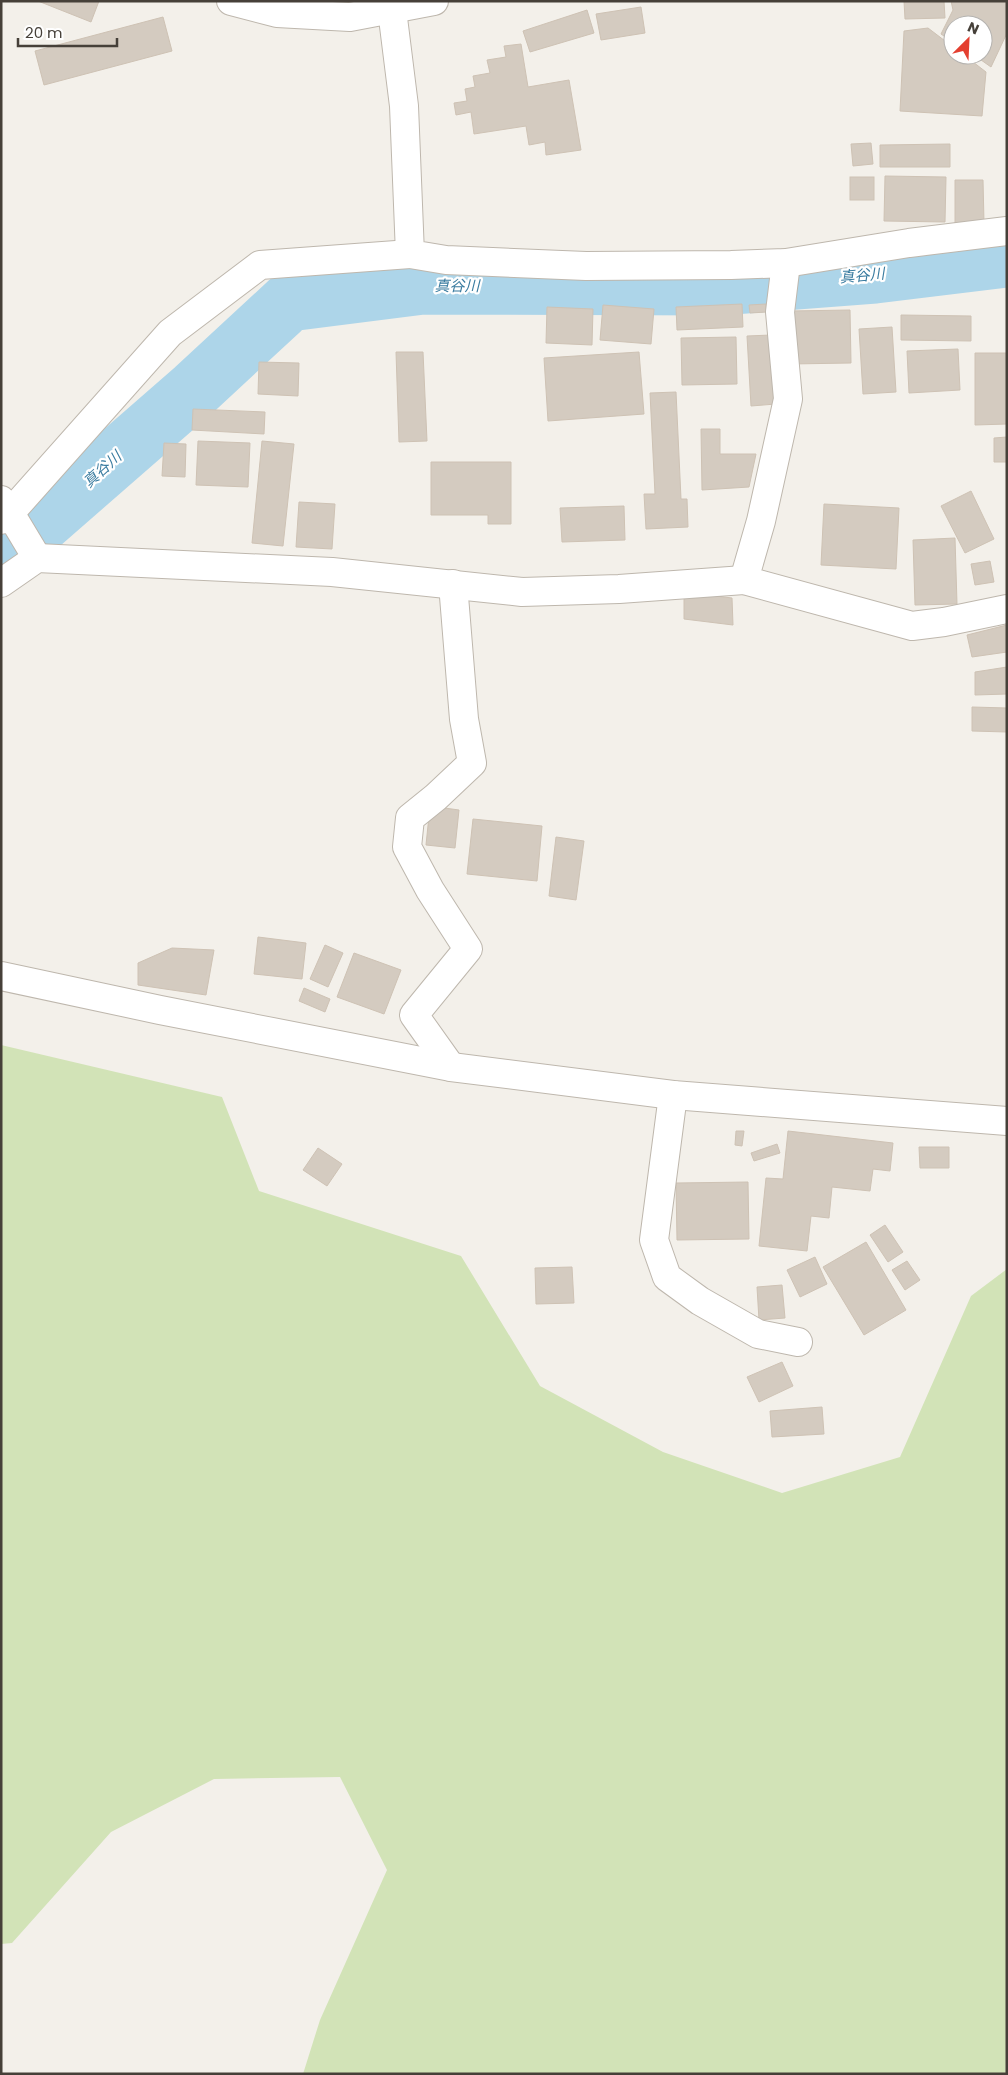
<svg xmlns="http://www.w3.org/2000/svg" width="1008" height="2075" font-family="Poppins,'Noto Sans JP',sans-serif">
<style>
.green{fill:#d2e3b7}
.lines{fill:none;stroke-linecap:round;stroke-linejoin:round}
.river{stroke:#add5e9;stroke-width:59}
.building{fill:#d4cbc0;stroke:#cec2b4}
.minor-casing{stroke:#beb7ad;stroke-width:30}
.minor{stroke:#fff;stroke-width:28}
.labels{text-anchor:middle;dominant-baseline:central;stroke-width:4.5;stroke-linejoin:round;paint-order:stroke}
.water-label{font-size:15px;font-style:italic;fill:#3a7ca0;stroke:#fff}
</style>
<rect width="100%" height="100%" fill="#f3f0ea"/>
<path class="green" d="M 1,1045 L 222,1097 L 259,1191 L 461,1256 L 540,1386 L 663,1452 L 782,1493 L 900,1457 L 971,1296 L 1007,1269 L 1007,2074 L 303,2074 L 320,2020 L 387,1870 L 340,1777 L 214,1779 L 111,1832 L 12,1943 L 1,1944 Z"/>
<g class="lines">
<path class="river" d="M 1,552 L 38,526 L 195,389 L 289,302 L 423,285 L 719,286 L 875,274 L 1007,258"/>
</g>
<g class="building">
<path d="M 38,1 L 99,1 L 91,22 Z"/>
<path d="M 904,1 L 944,1 L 945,18 L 905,19 Z"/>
<path d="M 951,1 L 1007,1 L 1007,33 L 991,67 L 974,55 L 983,55 L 983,25 L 953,25 L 953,42 L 941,34 L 953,10 Z"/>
<path d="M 641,7 L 645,33 L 601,40 L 596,14 Z"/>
<path d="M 587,10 L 594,33 L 530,52 L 523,31 Z"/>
<path d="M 163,17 L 172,51 L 44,85 L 35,51 Z"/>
<path d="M 928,28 L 953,47 L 953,55 L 964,55 L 986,72 L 982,116 L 900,111 L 904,31 Z"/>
<path d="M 521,44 L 528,87 L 569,80 L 581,150 L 546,155 L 545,142 L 529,145 L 526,126 L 474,134 L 471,112 L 456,115 L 454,103 L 467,101 L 465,89 L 475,87 L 473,76 L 490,73 L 487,60 L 506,57 L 504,46 Z"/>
<path d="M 871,143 L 873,164 L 853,166 L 851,144 Z"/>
<path d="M 950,144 L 950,167 L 880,167 L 880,145 Z"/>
<path d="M 885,176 L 946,177 L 945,222 L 884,221 Z"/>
<rect x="850" y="177" width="24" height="23"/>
<path d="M 955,180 L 983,180 L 984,223 L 955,223 Z"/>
<path d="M 742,304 L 743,327 L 677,330 L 676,307 Z"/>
<path d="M 766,304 L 767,312 L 750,313 L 749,305 Z"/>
<path d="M 603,305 L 654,309 L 651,344 L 600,340 Z"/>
<path d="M 547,307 L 593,309 L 592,345 L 546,343 Z"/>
<path d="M 850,310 L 851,363 L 790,364 L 790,311 Z"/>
<path d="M 901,315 L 971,316 L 971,341 L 901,340 Z"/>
<path d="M 892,327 L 896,392 L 863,394 L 859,329 Z"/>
<path d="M 771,335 L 776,404 L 751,406 L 747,336 Z"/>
<path d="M 736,337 L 737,384 L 682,385 L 681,338 Z"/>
<path d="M 958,349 L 960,390 L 909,393 L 907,351 Z"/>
<path d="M 396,352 L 423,352 L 427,441 L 399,442 Z"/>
<path d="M 639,352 L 644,414 L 548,421 L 544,358 Z"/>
<path d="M 975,353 L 1007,353 L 1007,424 L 975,425 Z"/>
<path d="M 259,362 L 299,363 L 298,396 L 258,394 Z"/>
<path d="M 676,392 L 681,499 L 687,499 L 688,527 L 646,529 L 644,494 L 655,494 L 650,393 Z"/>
<path d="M 193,409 L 265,412 L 264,434 L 192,430 Z"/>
<path d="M 701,429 L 720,429 L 720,454 L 756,454 L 749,487 L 702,490 Z"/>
<path d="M 1007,437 L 1007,462 L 994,462 L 994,438 Z"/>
<path d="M 198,441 L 250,443 L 248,487 L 196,485 Z"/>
<path d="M 262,441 L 294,444 L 283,546 L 252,543 Z"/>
<path d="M 164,443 L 186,444 L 185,477 L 162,476 Z"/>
<path d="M 431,462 L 511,462 L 511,524 L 488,524 L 488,515 L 431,515 Z"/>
<path d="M 971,491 L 994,539 L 965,553 L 941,506 Z"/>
<path d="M 299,502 L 335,504 L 332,549 L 296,547 Z"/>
<path d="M 824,504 L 899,508 L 896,569 L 821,565 Z"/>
<path d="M 624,506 L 625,540 L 562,542 L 560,508 Z"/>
<path d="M 955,538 L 957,604 L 915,605 L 913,540 Z"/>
<path d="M 990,561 L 994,582 L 975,585 L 971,564 Z"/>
<path d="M 684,592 L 732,598 L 733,625 L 684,619 Z"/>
<path d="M 1007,625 L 1007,652 L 972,657 L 967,635 Z"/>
<path d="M 1007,667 L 1007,694 L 975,695 L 975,672 Z"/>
<path d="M 972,707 L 1007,708 L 1007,732 L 972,731 Z"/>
<path d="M 430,806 L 459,810 L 455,848 L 426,845 Z"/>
<path d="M 473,819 L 542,826 L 537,881 L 467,874 Z"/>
<path d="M 556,837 L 584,841 L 576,900 L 549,896 Z"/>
<path d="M 258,937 L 306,943 L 302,979 L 254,974 Z"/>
<path d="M 325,945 L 343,953 L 328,987 L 310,979 Z"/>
<path d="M 172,948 L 214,950 L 206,995 L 138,985 L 138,963 Z"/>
<path d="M 354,953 L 401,970 L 384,1014 L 337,997 Z"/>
<path d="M 304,988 L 330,999 L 325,1012 L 299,1001 Z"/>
<path d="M 736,1131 L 744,1131 L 742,1146 L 735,1145 Z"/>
<path d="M 788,1131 L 893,1143 L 890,1171 L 873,1169 L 870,1191 L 832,1187 L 829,1218 L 811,1216 L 807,1251 L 759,1246 L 766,1178 L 783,1179 Z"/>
<path d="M 777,1144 L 780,1153 L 754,1161 L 751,1153 Z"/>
<path d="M 919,1147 L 949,1147 L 949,1168 L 920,1168 Z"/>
<path d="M 318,1148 L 342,1164 L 327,1186 L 303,1170 Z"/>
<path d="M 748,1182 L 749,1239 L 677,1240 L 676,1183 Z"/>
<path d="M 885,1225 L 903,1252 L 888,1262 L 870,1235 Z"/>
<path d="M 866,1242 L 906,1310 L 864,1335 L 823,1267 Z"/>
<path d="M 815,1257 L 827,1284 L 800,1297 L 787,1270 Z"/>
<path d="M 907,1261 L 920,1280 L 905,1290 L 892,1270 Z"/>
<path d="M 572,1267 L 574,1303 L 536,1304 L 535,1268 Z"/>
<path d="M 782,1285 L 785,1318 L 759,1320 L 757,1287 Z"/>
<path d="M 782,1362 L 793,1386 L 759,1402 L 747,1377 Z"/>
<path d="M 822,1407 L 824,1434 L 772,1437 L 770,1411 Z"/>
</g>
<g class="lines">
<defs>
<g id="minor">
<path d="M 231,1 L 277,13 L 350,17 L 434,1"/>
<path d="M 392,10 L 404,106 L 410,254 L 446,260 L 586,266 L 731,265 L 786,263 L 909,243 L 1007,231"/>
<path d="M 786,263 L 780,312 L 788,399 L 761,521 L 744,580 L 912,626 L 944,622 L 1007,609"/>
<path d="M 1,500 L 10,513 L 170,333 L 260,265 L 410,254"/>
<path d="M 1,520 L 10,513 L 37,558"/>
<path d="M 1,583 L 37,558 L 332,572 L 522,592 L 619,589 L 744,580"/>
<path d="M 1,976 L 160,1010 L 451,1067 L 673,1095 L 1007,1121"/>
<path d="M 451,1067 L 414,1015 L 468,949 L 430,890 L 407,847 L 410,818 L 436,797 L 472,763 L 464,719 L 453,584"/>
<path d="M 673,1095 L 654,1240 L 667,1277 L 700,1301 L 758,1334 L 798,1342"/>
</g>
</defs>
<use href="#minor" class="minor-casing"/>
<use href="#minor" class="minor"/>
</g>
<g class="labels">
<g class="water-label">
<text transform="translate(862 275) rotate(-5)">真谷川</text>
<text x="457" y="285">真谷川</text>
<text transform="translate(102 469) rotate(-42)">真谷川</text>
</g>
</g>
<rect width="1008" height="2075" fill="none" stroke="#464039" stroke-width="5"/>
<g transform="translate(968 40) rotate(24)"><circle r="24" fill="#ffffff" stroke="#b5b3b0"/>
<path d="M0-4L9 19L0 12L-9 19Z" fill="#e43f30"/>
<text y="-8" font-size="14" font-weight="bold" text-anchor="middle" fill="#464039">N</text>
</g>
<path d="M18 38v8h99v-8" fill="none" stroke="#464039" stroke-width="2.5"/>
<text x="25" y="38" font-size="15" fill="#464039" stroke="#ffffff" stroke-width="4" paint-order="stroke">20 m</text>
</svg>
